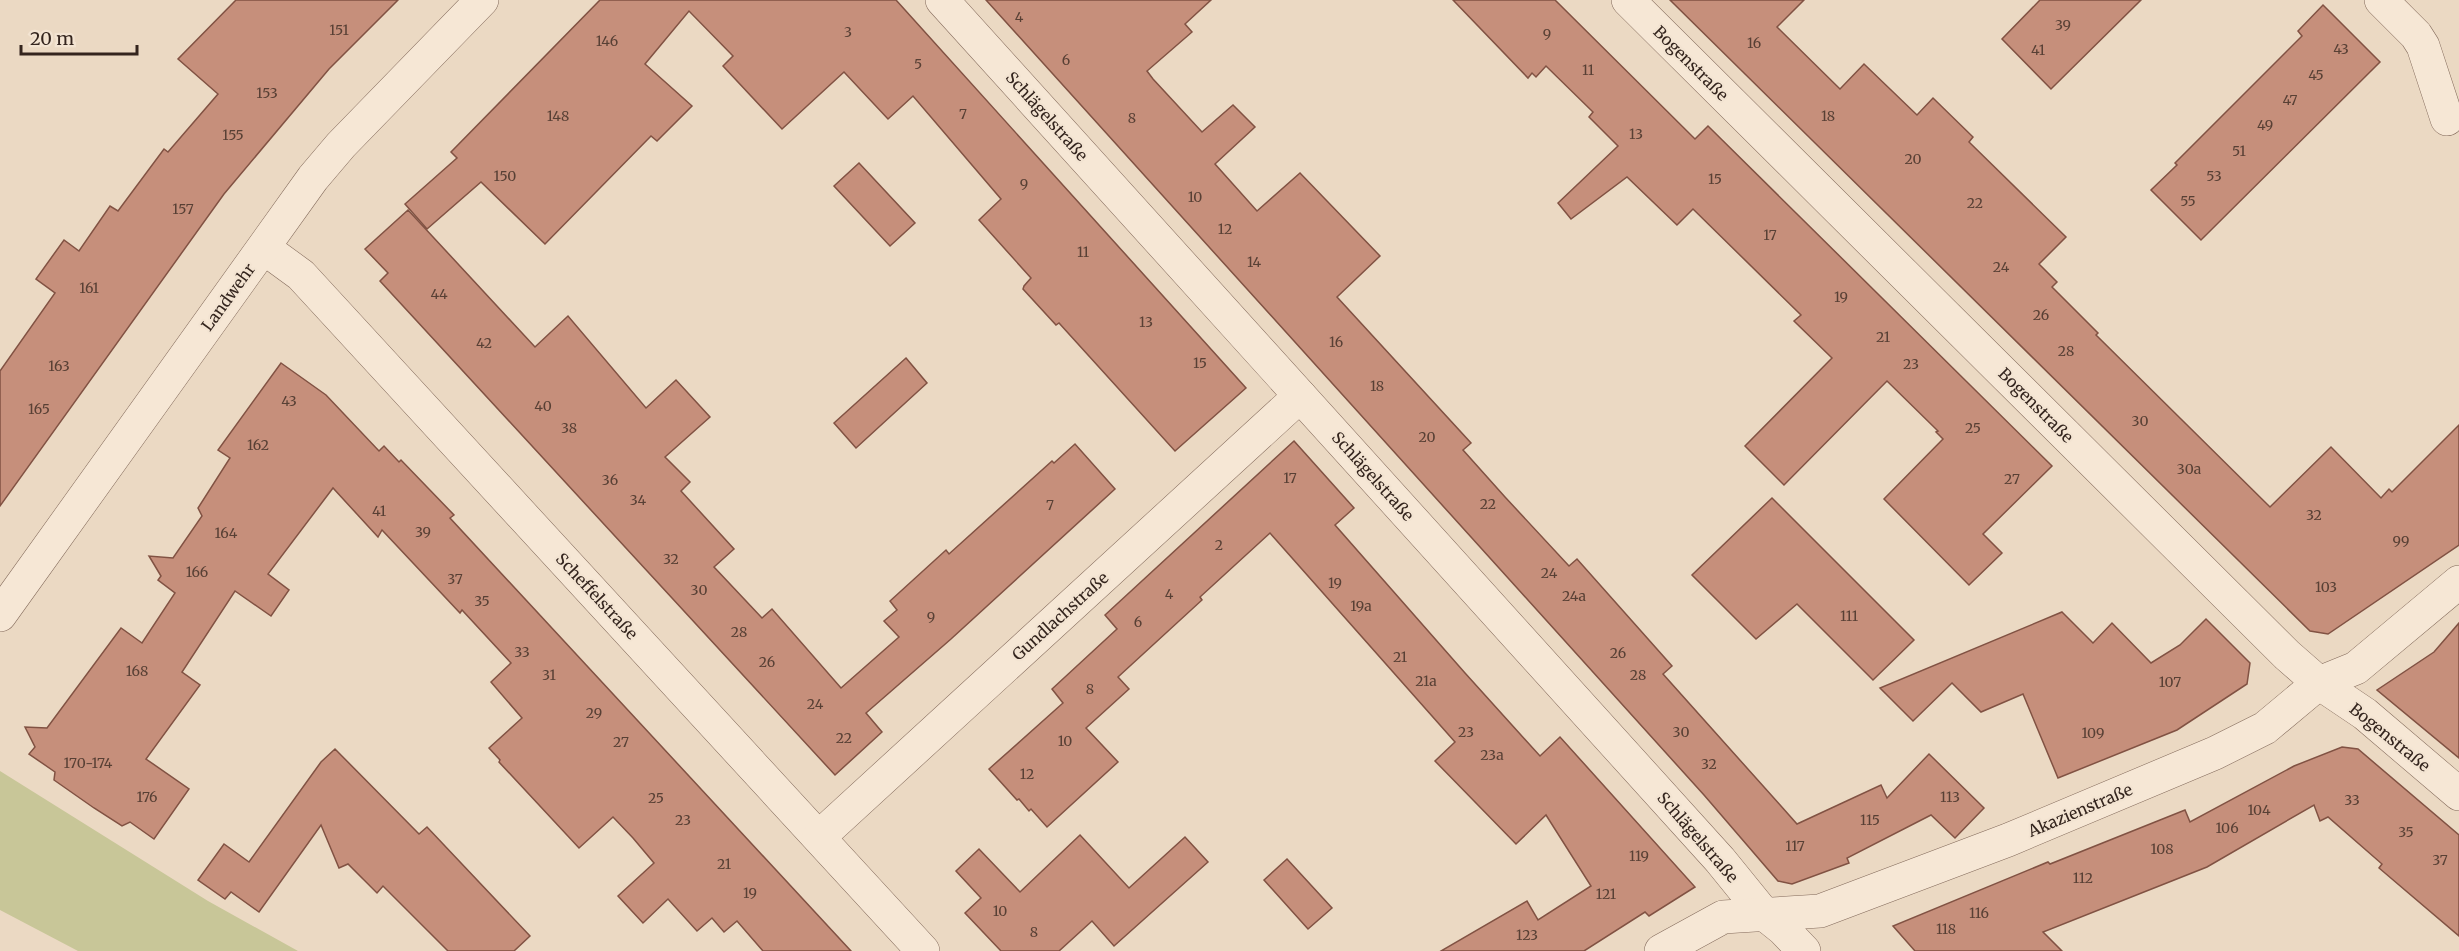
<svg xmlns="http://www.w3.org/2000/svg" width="2459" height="951" font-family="Merriweather,serif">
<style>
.green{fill:#c8c698}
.building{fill:#c68f7b;stroke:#815243;stroke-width:1.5}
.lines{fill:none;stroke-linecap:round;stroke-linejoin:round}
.minor-casing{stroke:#836a5b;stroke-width:34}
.minor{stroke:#f6e7d5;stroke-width:33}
.labels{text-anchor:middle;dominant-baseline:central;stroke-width:4.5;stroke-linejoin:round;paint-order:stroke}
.number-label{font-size:14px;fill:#584035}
.street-label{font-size:16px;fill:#34251e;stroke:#f3e4d2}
</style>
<rect width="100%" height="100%" fill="#ebd9c3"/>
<path class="green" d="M 0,771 L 208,901 L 298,951 L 78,951 L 0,910 Z"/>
<g class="building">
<path d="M 236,0 L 398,0 L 329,69 L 224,194 L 0,506 L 0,371 L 55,293 L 36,279 L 64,240 L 79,251 L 110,206 L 118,211 L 164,149 L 168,152 L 218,94 L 178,59 Z"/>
<path d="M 600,0 L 896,0 L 1246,388 L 1175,451 L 1059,323 L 1056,325 L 1023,289 L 1024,286 L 1031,278 L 979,220 L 1001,199 L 913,96 L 888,119 L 844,72 L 782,129 L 723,66 L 733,56 L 689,11 L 645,64 L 692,106 L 657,141 L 651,136 L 545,244 L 481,182 L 427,229 L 405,204 L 457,158 L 451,152 Z"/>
<path d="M 986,0 L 1211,0 L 1185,24 L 1192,32 L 1147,71 L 1153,79 L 1202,132 L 1233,105 L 1255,127 L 1215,164 L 1257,211 L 1300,173 L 1380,256 L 1337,297 L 1471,443 L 1463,450 L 1505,497 L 1569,566 L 1577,559 L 1672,666 L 1663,674 L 1797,824 L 1881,785 L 1887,798 L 1929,754 L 1984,808 L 1955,838 L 1931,815 L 1847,858 L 1849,863 L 1792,884 L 1778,881 L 1704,795 Z"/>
<path d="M 1453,0 L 1555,0 L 1695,139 L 1708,126 L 2052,466 L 1983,534 L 2002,553 L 1969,585 L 1884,499 L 1943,439 L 1936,432 L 1938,431 L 1887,381 L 1784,485 L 1745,446 L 1832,358 L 1794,321 L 1801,315 L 1693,209 L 1677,225 L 1627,177 L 1571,219 L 1558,203 L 1618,146 L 1589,117 L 1593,112 L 1546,66 L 1536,77 L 1532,73 L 1528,78 Z"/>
<path d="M 1670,0 L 1804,0 L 1777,27 L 1840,89 L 1864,64 L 1917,115 L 1933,98 L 1973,137 L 1969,142 L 2066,237 L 2039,264 L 2057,282 L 2052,287 L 2098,333 L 2096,335 L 2270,507 L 2331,447 L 2381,498 L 2389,489 L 2392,492 L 2459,425 L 2459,545 L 2328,634 L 2310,631 Z"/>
<path d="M 2040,0 L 2141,0 L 2051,89 L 2002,39 Z"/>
<path d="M 2323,5 L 2380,62 L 2201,240 L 2151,190 L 2177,165 L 2175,163 L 2302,36 L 2298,31 Z"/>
<path d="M 859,163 L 915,223 L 890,246 L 834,186 Z"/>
<path d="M 408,210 L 535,347 L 568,316 L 646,408 L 676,380 L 710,417 L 665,457 L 690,482 L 681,491 L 734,549 L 714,567 L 762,618 L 772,609 L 841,688 L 899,637 L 884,621 L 897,610 L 890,601 L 946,550 L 949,554 L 1052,461 L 1054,463 L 1075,444 L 1115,489 L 951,639 L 866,713 L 882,732 L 835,775 L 380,281 L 388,273 L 365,249 Z"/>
<path d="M 906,358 L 927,383 L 856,448 L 834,423 Z"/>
<path d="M 281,363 L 326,395 L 379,451 L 384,446 L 399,462 L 401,460 L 454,515 L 450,518 L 851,951 L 763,951 L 737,921 L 724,932 L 712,918 L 697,931 L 668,899 L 643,923 L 618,896 L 654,863 L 633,838 L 613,817 L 579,848 L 499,762 L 500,760 L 489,748 L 522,718 L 491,682 L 511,663 L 462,610 L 460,613 L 382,530 L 378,537 L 333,488 L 268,574 L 289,590 L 271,616 L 235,591 L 182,672 L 200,685 L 146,759 L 189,789 L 154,839 L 130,822 L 122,826 L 94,808 L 54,780 L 55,772 L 29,754 L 35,747 L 25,727 L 47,728 L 121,628 L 142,643 L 175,593 L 158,580 L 161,576 L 149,556 L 173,558 L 202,516 L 198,508 L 230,458 L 218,450 Z"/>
<path d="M 1294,441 L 1354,508 L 1335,525 L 1465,673 L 1540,756 L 1560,737 L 1695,887 L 1649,916 L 1645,912 L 1584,951 L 1441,951 L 1527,901 L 1538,920 L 1591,886 L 1546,815 L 1516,844 L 1435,761 L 1455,742 L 1270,533 L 1200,597 L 1202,600 L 1118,677 L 1129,689 L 1086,728 L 1118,762 L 1047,827 L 1031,809 L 1029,811 L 1019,799 L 1017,800 L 989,769 L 1063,703 L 1052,689 L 1117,629 L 1105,615 Z"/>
<path d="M 1772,498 L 1914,640 L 1873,680 L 1797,604 L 1756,639 L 1692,575 Z"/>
<path d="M 2062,612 L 2093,643 L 2112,623 L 2151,663 L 2180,645 L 2206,619 L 2250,663 L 2247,684 L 2177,730 L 2058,778 L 2023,694 L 1981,712 L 1952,683 L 1913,721 L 1880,688 Z"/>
<path d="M 2459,623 L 2459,758 L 2377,690 L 2434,652 Z"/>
<path d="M 2342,747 L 2358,749 L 2459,835 L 2459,936 L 2379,868 L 2382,864 L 2328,817 L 2320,821 L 2314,805 L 2207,867 L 2043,932 L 2062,951 L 1915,951 L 1893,926 L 2048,862 L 2050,864 L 2185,810 L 2190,822 L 2294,766 Z"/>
<path d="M 335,749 L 419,834 L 427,827 L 530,936 L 514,951 L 448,951 L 383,886 L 377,893 L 348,864 L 339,868 L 321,825 L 259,912 L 231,892 L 225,899 L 198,880 L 224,844 L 249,862 L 321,762 Z"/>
<path d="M 1080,835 L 1129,888 L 1185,837 L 1208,862 L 1114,946 L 1092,921 L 1059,951 L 1001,951 L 965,913 L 981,898 L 956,871 L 979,849 L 1020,892 Z"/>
<path d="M 1287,859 L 1332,908 L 1308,929 L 1264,880 Z"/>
</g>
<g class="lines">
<defs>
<g id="minor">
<path d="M 942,0 L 1720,860 L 1763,913 L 1783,929 L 1804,951"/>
<path d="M 1628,0 L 2287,655 L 2319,683 L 2365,714 L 2459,794"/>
<path d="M 2381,0 L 2416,35 L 2423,46 L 2447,119"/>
<path d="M 264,248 L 301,275 L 923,951"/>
<path d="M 0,615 L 313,178 L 341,145 L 482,0"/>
<path d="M 819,837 L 1300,396"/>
<path d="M 1661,951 L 1723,917 L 1820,911 L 2008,840 L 2215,753 L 2265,728 L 2319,683 L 2356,668 L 2459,582"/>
</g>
</defs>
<use href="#minor" class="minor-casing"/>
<use href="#minor" class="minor"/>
</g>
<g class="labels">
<g class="number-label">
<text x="1019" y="17">4</text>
<text x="2063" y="25">39</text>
<text x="339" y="30">151</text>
<text x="848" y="32">3</text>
<text x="1547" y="34">9</text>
<text x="607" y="41">146</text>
<text x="1754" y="43">16</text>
<text x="2341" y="49">43</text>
<text x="2038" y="50">41</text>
<text x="1066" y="60">6</text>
<text x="918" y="64">5</text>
<text x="1588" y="70">11</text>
<text x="2316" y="75">45</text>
<text x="267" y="93">153</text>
<text x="2290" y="100">47</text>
<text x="963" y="114">7</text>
<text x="558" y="116">148</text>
<text x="1828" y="116">18</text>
<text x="1132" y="118">8</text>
<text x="2265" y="125">49</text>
<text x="1636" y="134">13</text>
<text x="233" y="135">155</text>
<text x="2239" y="151">51</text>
<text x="1913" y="159">20</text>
<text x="505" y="176">150</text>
<text x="2214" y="176">53</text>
<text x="1715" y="179">15</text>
<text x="1024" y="184">9</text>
<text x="1195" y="197">10</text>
<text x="2188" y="201">55</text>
<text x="1975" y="203">22</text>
<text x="183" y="209">157</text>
<text x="1225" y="229">12</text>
<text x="1770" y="235">17</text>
<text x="1083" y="252">11</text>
<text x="1254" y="262">14</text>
<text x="2001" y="267">24</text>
<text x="89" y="288">161</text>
<text x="439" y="294">44</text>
<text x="1841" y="297">19</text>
<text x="2041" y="315">26</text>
<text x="1146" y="322">13</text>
<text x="1883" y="337">21</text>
<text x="1336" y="342">16</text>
<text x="484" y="343">42</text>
<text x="2066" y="351">28</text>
<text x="1200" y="363">15</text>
<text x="1911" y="364">23</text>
<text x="59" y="366">163</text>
<text x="1377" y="386">18</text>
<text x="289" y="401">43</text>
<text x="543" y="406">40</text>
<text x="39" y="409">165</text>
<text x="2140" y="421">30</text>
<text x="569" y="428">38</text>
<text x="1973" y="428">25</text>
<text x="1427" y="437">20</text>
<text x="258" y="445">162</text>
<text x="2189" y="469">30a</text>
<text x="1290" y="478">17</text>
<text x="2012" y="479">27</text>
<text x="610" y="480">36</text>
<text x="638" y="500">34</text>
<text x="1488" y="504">22</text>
<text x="1050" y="505">7</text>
<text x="379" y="511">41</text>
<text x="2314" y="515">32</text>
<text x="423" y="532">39</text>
<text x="226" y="533">164</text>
<text x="2401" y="541">99</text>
<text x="1219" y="545">2</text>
<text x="671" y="559">32</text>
<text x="197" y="572">166</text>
<text x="1549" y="573">24</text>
<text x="455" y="579">37</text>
<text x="1335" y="583">19</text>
<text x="2326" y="587">103</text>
<text x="699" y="590">30</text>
<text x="1169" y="594">4</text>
<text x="1574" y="596">24a</text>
<text x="482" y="601">35</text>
<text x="1361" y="606">19a</text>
<text x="1849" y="616">111</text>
<text x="931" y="617">9</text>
<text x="1138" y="622">6</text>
<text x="739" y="632">28</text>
<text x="522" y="652">33</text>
<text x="1618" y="653">26</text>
<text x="1400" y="657">21</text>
<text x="767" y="662">26</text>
<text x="137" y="671">168</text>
<text x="549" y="675">31</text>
<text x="1638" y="675">28</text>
<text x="1426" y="681">21a</text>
<text x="2170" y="682">107</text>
<text x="1090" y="689">8</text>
<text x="815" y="704">24</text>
<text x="594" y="713">29</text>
<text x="1466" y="732">23</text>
<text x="1681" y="732">30</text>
<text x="2093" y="733">109</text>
<text x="844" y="738">22</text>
<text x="1065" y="741">10</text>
<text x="621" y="742">27</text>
<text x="1492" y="755">23a</text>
<text x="88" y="763">170-174</text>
<text x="1709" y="764">32</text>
<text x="1027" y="774">12</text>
<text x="147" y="797">176</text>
<text x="1950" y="797">113</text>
<text x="656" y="798">25</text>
<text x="2352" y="800">33</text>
<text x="2259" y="810">104</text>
<text x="683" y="820">23</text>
<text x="1870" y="820">115</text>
<text x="2227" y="828">106</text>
<text x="2406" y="832">35</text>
<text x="1795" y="846">117</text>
<text x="2162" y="849">108</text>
<text x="1639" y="856">119</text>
<text x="2440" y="860">37</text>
<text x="724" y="864">21</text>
<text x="2083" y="878">112</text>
<text x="750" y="893">19</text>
<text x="1606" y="894">121</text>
<text x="1000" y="911">10</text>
<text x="1979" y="913">116</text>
<text x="1946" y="929">118</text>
<text x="1034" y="932">8</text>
<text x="1527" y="935">123</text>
</g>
<g class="street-label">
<text transform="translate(1691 63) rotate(45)">Bogenstraße</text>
<text transform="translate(1047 116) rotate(48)">Schlägelstraße</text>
<text transform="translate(228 297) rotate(-54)">Landwehr</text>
<text transform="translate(2036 405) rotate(45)">Bogenstraße</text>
<text transform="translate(1373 476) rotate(48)">Schlägelstraße</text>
<text transform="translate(597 596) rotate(47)">Scheffelstraße</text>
<text transform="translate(1060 616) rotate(-42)">Gundlachstraße</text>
<text transform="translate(2390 737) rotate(39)">Bogenstraße</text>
<text transform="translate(2080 810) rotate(-23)">Akazienstraße</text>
<text transform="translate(1698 837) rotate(49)">Schlägelstraße</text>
</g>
</g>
<path d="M21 45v9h116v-9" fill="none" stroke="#34251e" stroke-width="3"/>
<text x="30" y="45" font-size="18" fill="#34251e" stroke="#f3e4d2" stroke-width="4.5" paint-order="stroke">20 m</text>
</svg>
